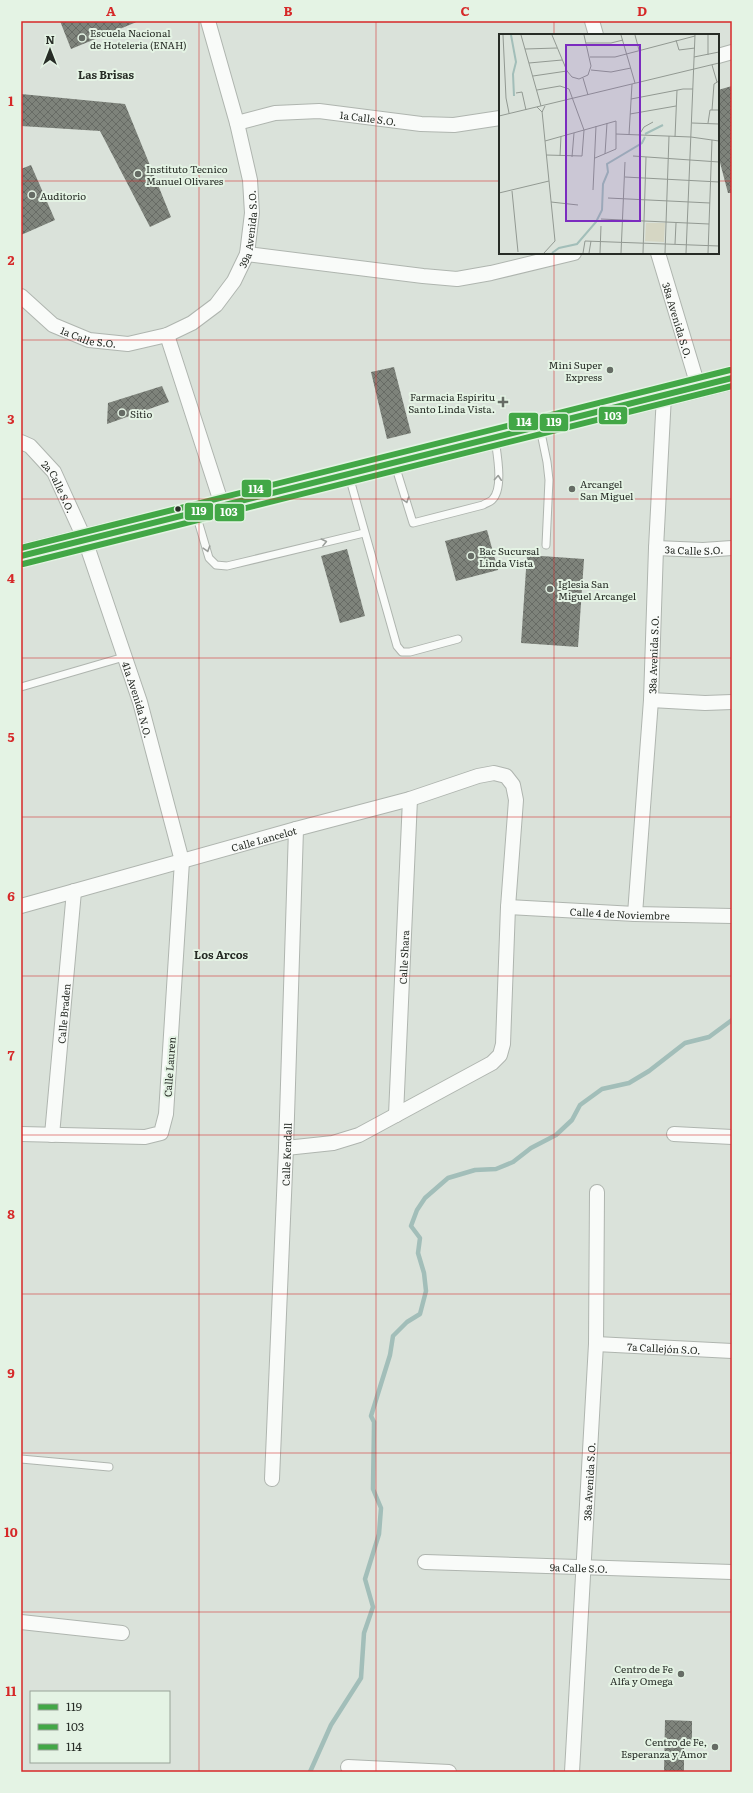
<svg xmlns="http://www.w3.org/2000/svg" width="753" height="1793" font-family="Literata,serif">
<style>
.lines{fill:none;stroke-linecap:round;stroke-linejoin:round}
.stream{stroke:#a2beb9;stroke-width:4.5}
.building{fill:url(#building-cross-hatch)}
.service-casing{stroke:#afb5af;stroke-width:9}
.minor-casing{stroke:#afb5af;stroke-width:16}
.primary-casing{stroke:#afb5af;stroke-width:24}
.service{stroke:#f9fbf9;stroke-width:7}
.minor{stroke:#f9fbf9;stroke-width:14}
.primary{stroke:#f9fbf9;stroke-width:22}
.bus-1-casing{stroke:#e4f3e4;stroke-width:9}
.bus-2-casing{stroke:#e4f3e4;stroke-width:9}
.bus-3-casing{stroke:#e4f3e4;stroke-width:9}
.bus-1{stroke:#42a746;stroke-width:6}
.bus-2{stroke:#42a746;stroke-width:6}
.bus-3{stroke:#42a746;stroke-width:6}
.oneway{stroke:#9a9e9a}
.grid{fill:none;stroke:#d62828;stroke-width:1;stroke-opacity:0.55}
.poi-dot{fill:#666c65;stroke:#e4f3e4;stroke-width:1.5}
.bus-dot{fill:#272c26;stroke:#e4f3e4;stroke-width:1.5}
.labels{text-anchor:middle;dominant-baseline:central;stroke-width:4;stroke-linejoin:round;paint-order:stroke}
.poi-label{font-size:10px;fill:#272c26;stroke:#e4f3e4;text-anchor:start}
.street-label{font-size:10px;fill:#272c26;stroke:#e4f3e4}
.neighbourhood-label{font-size:11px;font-weight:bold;fill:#272c26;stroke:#e4f3e4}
.inset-river{fill:none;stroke:#a2beb9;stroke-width:2}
.inset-road{fill:none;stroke:#929992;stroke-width:1}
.view{fill:#7b2cbf;fill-opacity:0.15;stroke:#7b2cbf;stroke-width:2}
.inset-edge{fill:none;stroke:#272c26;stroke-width:2}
.line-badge{stroke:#e4f3e4;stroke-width:1.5}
.badge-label{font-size:11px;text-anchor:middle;font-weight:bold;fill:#fff}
.neatline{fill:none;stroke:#d62828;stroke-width:1.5}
.grid-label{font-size:13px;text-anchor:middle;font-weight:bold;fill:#d62828}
</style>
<defs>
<pattern id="building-cross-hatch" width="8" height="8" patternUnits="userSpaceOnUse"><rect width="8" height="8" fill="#7e837b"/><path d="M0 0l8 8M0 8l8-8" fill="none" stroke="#676b65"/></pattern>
</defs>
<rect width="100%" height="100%" fill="#dae2da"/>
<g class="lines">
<path class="stream" d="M 310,1772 L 331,1725 L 361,1678 L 364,1633 L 373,1607 L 365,1579 L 379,1534 L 381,1508 L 373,1489 L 374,1422 L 371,1416 L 390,1355 L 393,1336 L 407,1322 L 420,1314 L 426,1291 L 424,1273 L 418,1253 L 420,1238 L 411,1226 L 417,1210 L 425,1198 L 448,1178 L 475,1170 L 496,1169 L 513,1162 L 531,1148 L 556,1135 L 572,1120 L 580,1105 L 602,1089 L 629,1083 L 649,1071 L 685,1043 L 709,1037 L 732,1020"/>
</g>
<g class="building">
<path d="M 60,21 L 139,21 L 71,49 Z"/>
<path d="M 732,86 L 732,193 L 728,193 L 718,155 L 718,90 Z"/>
<path d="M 21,94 L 125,104 L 171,217 L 150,227 L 100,131 L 21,126 Z"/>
<path d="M 31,165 L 55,220 L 21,235 L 21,169 Z"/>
<path d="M 394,367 L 411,433 L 387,439 L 371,372 Z"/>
<path d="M 162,386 L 169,402 L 107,424 L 108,403 Z"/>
<path d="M 487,530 L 498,570 L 456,581 L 445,541 Z"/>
<path d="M 347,549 L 365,616 L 340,623 L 321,556 Z"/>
<path d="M 527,555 L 584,559 L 578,647 L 521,643 Z"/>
<path d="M 665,1720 L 692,1721 L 692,1741 L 684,1741 L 684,1772 L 664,1772 Z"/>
</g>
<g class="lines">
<defs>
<g id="service">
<path d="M 540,428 L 547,462 L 549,480 L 546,545"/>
<path d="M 395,465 L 413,523 L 483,505 C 486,503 490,502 492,500 C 504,489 497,454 495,439"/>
<path d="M 349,476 L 397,646 L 402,652 L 410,652 L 458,639"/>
<path d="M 196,514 L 209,558 L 216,565 L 227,566 L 364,533"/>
<path d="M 21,687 L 124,657"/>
<path d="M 21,1459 L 109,1467"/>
</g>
<g id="minor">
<path d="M 592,21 L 596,35"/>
<path d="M 718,56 L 732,52"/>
<path id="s1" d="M 237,123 L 275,113 L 319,111 L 421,124 L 454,125 L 500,118"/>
<path id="s2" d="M 658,253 L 698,386"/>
<path d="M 247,254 L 423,276 L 457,279 L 491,273 L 574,253"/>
<path id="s3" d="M 21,296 L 53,325 L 89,340 L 128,344 L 167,335 L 192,323 L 216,305 L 234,281 L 247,254 L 252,213 L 250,180 L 237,123 L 208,21"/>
<path d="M 167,335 L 222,505"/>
<path id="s4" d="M 21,442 L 30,446 L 54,472 L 85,540 L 140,702 L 182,861 L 166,1114 L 161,1133 L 145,1137 L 21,1134"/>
<path id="s5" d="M 656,548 L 703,550 L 732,548"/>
<path d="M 651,700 L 705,703 L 732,702"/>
<path id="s6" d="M 21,906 L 296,829 L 410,799 L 478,776 L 494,773 L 506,776 L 513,785 L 516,800 L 508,907 L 503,1044 L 500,1055 L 492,1063 L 359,1135 L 333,1143 L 286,1148"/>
<path id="s7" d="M 508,907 L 635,914 L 732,916"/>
<path id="s8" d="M 635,914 L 651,700 L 656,548 L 664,395"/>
<path id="s9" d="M 396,1115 L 410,799"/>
<path d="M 674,1134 L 732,1137"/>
<path id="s10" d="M 52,1135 L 74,891"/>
<path id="s11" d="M 596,1344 L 732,1351"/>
<path id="s12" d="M 272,1479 L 286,1148 L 296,829"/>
<path id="s13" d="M 425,1562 L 732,1572"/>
<path d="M 21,1622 L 122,1633"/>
<path d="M 348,1767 L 449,1772"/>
<path id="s14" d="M 572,1772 L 596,1344 L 597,1192"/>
</g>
<path id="primary" d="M 21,556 L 732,378"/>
</defs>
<use href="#service" class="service-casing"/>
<use href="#minor" class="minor-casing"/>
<use href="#primary" class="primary-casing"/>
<use href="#service" class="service"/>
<use href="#minor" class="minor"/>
<use href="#primary" class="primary"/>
<defs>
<path id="bus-1" d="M 21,556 L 732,378"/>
<path id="bus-2" d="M 23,564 L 732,386"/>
<path id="bus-3" d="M 21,548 L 730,370"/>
</defs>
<use href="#bus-1" class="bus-1-casing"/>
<use href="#bus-2" class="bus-2-casing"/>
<use href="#bus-3" class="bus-3-casing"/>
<use href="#bus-1" class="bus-1"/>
<use href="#bus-2" class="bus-2"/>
<use href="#bus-3" class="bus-3"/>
</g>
<defs><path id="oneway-chevron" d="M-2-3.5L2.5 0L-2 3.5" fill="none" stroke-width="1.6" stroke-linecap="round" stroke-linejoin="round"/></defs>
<g class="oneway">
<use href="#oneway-chevron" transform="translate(498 478) rotate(-86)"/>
<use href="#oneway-chevron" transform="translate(406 500) rotate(72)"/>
<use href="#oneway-chevron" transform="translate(324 542) rotate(-14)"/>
<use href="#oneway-chevron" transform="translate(207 549) rotate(73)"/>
</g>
<path class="grid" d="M 199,21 L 199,1772M 376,21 L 376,1772M 554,21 L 554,35M 21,181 L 500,181M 718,181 L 732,181M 554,253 L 554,1772M 21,340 L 732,340M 21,499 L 732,499M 21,658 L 732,658M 21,817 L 732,817M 21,976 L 732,976M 21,1135 L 732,1135M 21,1294 L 732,1294M 21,1453 L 732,1453M 21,1612 L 732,1612"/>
<g class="poi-dot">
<circle cx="82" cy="38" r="4"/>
<circle cx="138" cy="174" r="4"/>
<circle cx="32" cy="195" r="4"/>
<circle cx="610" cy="370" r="4"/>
<path d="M501 396h4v4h4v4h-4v4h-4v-4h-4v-4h4z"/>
<circle cx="122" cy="413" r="4"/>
<circle cx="572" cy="489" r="4"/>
<circle cx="471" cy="556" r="4"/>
<circle cx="550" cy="589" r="4"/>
<circle cx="681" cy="1674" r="4"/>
<circle cx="715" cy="1747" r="4"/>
</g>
<circle class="bus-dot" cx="178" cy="509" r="3.5"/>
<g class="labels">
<g class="poi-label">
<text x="90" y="32">Escuela Nacional<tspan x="90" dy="12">de Hoteleria (ENAH)</tspan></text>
<text x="146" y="168">Instituto Tecnico<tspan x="146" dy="12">Manuel Olivares</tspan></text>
<text x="40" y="195">Auditorio</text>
<text x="602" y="364" text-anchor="end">Mini Super<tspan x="602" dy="12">Express</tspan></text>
<text x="495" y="396" text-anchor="end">Farmacia Espíritu<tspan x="495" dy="12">Santo Linda Vista.</tspan></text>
<text x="130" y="413">Sitio</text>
<text x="580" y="483">Arcangel<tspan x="580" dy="12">San Miguel</tspan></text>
<text x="479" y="550">Bac Sucursal<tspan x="479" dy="12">Linda Vista</tspan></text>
<text x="558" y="583">Iglesia San<tspan x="558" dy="12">Miguel Arcangel</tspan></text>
<text x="673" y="1668" text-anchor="end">Centro de Fe<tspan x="673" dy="12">Alfa y Omega</tspan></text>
<text x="707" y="1741" text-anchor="end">Centro de Fe,<tspan x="707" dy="12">Esperanza y Amor</tspan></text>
</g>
<g class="street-label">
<text stroke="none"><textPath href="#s1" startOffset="133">1a Calle S.O.</textPath></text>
<text stroke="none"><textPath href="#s3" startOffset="304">39a Avenida S.O.</textPath></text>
<text stroke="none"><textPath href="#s2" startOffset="70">38a Avenida S.O.</textPath></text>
<text stroke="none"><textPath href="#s3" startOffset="81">1a Calle S.O.</textPath></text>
<text stroke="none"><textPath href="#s4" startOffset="60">2a Calle S.O.</textPath></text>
<text stroke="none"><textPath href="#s5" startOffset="38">3a Calle S.O.</textPath></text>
<text stroke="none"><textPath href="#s8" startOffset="260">38a Avenida S.O.</textPath></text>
<text stroke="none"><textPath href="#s4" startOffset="288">41a Avenida N.O.</textPath></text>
<text stroke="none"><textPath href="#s6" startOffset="252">Calle Lancelot</textPath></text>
<text stroke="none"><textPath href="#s7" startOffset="112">Calle 4 de Noviembre</textPath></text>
<text stroke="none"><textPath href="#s9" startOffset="158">Calle Shara</textPath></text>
<text stroke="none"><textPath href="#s10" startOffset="122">Calle Braden</textPath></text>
<text transform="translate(169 1067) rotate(-86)">Calle Lauren</text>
<text stroke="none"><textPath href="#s12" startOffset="325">Calle Kendall</textPath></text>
<text stroke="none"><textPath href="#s11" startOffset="68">7a Callejón S.O.</textPath></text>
<text stroke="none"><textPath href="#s14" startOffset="291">38a Avenida S.O.</textPath></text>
<text stroke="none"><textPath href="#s13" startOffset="154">9a Calle S.O.</textPath></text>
</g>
<g class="neighbourhood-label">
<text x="106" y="74">Las Brisas</text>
<text x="221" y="954">Los Arcos</text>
</g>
</g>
<g transform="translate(499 34)">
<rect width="220" height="220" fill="#dae2da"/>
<path d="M 147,189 L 166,189 L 165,208 L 146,207 Z" fill="#d5d6c3"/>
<path class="inset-river" d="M 12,1 L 17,28 L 14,40 L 15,62M 146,100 L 164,91M 53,219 L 60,214 L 78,210 L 97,188 L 103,176 L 104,150 L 109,138 L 108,130 L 143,109 L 146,103"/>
<path class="inset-road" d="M 4,1 L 7,64 L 10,79M 22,1 L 42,72M 53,1 L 68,37 L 73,43 L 80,45 L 89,41 L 92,32 L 85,1M 122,1 L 136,49M 136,1 L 140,16M 177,6 L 180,16 L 196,14M 87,9 L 112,9 L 124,6M 26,15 L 58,14M 209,21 L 209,1M 91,23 L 116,23 L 196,2M 195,23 L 220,18M 30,29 L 63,26M 213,31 L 218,48M 92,36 L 112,38 L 132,34M 34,42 L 68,37M 84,44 L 89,61M 38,56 L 61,52 L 70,55 L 85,96 L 83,122 L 47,121M 17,59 L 23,58 L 27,76M 132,65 L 184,55 L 194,55M 38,73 L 43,78 L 46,72M 213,76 L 215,50 L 220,47M 43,77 L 56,207 L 45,219M 131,80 L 177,72M 0,82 L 220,29M 193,89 L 220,90M 209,89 L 211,76 L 220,76M 117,100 L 192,103 L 220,107M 130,101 L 133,50M 140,101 L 145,93 L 154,88M 176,103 L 178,56M 46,107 L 117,87 L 117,115 L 96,124M 106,120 L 108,89M 61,122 L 62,102M 134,122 L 220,128M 73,123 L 75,99M 126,143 L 220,148M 94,156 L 97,92M 13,157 L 19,218M 0,159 L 50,147M 109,164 L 211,169M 52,168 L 79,171M 102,185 L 210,190M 176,210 L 177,189M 84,219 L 86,207 L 220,212M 90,219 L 92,207M 101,219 L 102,192M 122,219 L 126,128M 144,219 L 147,123M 166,219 L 170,102M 187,219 L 196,1M 209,219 L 213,106"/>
<path class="view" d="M 67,11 L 141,11 L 141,187 L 67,187 Z"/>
<rect width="220" height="220" class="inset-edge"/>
</g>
<g class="line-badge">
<rect x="598" y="406" width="30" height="19" rx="4" fill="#42a746"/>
<rect x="508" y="412" width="31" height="19" rx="4" fill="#42a746"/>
<rect x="539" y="413" width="30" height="19" rx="4" fill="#42a746"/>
<rect x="241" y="479" width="31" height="19" rx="4" fill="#42a746"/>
<rect x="184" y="502" width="30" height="19" rx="4" fill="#42a746"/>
<rect x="214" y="503" width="31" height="19" rx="4" fill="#42a746"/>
</g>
<g class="badge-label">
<text x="613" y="420">103</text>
<text x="524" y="426">114</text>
<text x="554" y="426">119</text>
<text x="256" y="493">114</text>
<text x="199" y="515">119</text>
<text x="229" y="516">103</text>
</g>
<rect width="753" height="1793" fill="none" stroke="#e4f3e4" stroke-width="44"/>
<rect x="30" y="1691" width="140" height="72" fill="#e4f3e4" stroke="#98a398"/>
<rect x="38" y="1704" width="20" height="6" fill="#42a746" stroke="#98a398"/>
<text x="66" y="1711" font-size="12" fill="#272c26">119</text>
<rect x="38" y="1724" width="20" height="6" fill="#42a746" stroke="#98a398"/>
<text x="66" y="1731" font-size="12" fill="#272c26">103</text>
<rect x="38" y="1744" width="20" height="6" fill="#42a746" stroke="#98a398"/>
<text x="66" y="1751" font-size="12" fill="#272c26">114</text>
<g transform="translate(50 50)" stroke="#e4f3e4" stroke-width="3" paint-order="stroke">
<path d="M0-3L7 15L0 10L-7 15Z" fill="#272c26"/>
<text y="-6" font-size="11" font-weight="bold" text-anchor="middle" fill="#272c26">N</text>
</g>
<rect x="22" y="22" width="709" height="1749" class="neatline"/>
<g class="grid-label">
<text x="111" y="16">A</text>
<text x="288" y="16">B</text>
<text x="465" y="16">C</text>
<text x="642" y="16">D</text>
<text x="11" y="106">1</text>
<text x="11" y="265">2</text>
<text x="11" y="424">3</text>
<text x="11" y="583">4</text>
<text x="11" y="742">5</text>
<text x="11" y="901">6</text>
<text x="11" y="1060">7</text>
<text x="11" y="1219">8</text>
<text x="11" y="1378">9</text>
<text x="11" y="1537">10</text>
<text x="11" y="1696">11</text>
</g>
</svg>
